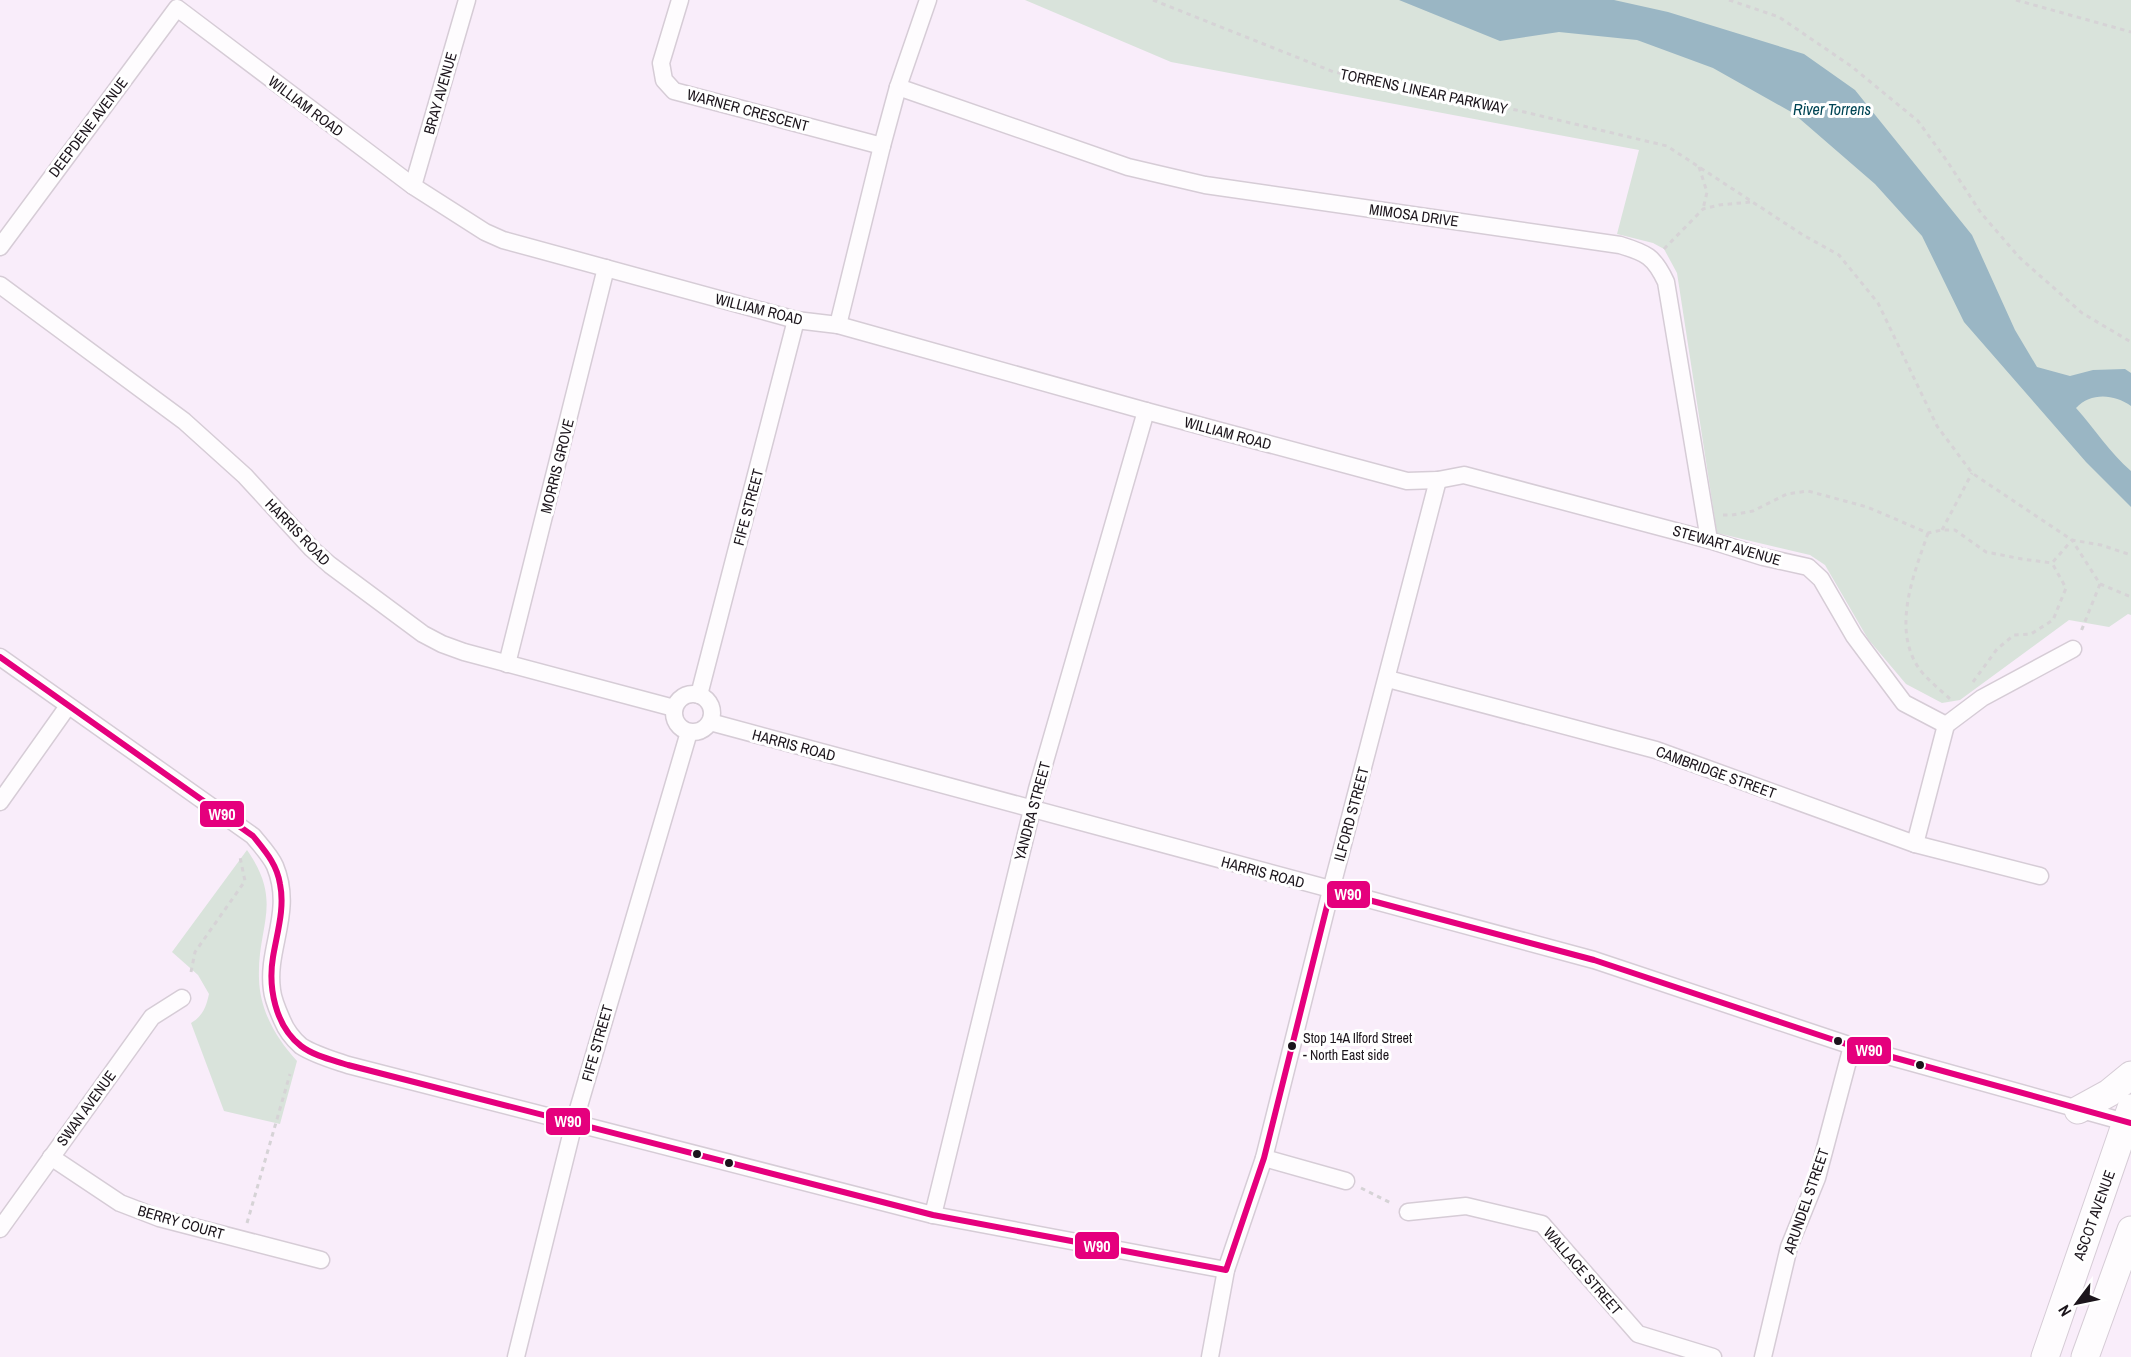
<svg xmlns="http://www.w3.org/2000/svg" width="2131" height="1357" font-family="'Archivo Narrow',sans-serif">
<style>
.green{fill:#d9e3db}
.water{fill:#9ab6c4}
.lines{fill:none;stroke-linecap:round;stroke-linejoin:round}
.minor-casing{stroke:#d6ccd6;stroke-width:19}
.trunk-casing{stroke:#d6ccd6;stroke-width:29}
.path{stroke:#d6d3d6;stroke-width:3;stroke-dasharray:4.5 4.5;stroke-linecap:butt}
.minor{stroke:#fefcfe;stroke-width:16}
.trunk{stroke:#fefcfe;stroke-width:27}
.bus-1-casing{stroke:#fff;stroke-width:10}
.bus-1{stroke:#e5007d;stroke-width:6}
.bus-dot{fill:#1c151c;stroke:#fff;stroke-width:2}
.labels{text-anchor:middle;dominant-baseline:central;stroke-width:6;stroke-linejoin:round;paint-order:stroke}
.bus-label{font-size:14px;fill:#1c151c;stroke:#fff;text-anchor:start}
.street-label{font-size:15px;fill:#1c151c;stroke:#fff}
.water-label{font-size:16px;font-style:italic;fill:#004555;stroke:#fff}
.line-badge{stroke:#fff;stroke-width:2}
.badge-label{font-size:16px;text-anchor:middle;font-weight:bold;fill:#fff}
</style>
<rect width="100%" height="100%" fill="#f9edfa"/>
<g class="green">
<path d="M 1025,0 L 2131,0 L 2131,615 L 2128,614 L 2109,627 L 2069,620 L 1960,700 L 1942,703 L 1906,684 L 1868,639 L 1825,565 L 1810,555 L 1717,533 L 1677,273 L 1664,249 L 1653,243 L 1617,234 L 1639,150 L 1171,62 Z"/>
<path d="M 247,850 C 284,903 257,925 259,979 C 260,1011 276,1038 297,1061 L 280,1124 L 224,1111 L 191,1023 C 203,1016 206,1007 209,994 L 198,975 L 172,952 Z"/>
</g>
<path class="water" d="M 1399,0 L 1614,0 L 1668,12 L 1804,54 L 1855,90 L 1972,235 L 2015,330 L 2037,367 L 2070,376 L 2093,370 L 2125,369 L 2131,373 L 2131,406 C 2114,394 2091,392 2076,408 C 2095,429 2110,453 2131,471 L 2131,507 L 2086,462 L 1964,322 L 1922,236 L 1875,184 L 1793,113 L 1713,68 L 1637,40 L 1559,32 L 1500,41 Z"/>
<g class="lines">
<defs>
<g id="minor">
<path d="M 680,0 L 661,63 L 664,80 L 674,91 L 882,146"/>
<path d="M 898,87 L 1128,167 L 1205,185 L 1620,245 C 1646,253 1654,256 1666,282 L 1709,540"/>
<path d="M 413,186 L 467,0"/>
<path d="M 0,247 L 177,8 L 413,186 L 485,232 L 503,240 L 796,320 L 838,325 L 1146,411 L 1407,481 L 1438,480 L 1464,475 L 1709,540 L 1763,557 L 1808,567 L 1821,579 L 1854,636 L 1904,703 L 1946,725 L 1982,698 L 2073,649"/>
<path d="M 0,285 L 184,421 L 245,476 L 312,549 L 330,565 L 423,634 L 442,644 L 464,652 L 674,708"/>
<path d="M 838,325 L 882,146 L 898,87 L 928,0"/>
<path d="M 0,657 L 253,836 C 261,846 270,855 275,866 C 294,912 266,948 272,990 C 273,1000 278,1011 282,1020 C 286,1030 293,1039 301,1046 C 315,1055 333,1060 348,1065 L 933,1215 L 1226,1270"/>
<path d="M 507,664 L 606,268"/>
<path d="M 1388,679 L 1656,750 L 1915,844 L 2040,876"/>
<circle cx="693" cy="713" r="19"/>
<path d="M 699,695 L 796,320"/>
<path d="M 710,722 L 1594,960 L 1852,1046 L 2125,1122"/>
<path d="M 0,802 L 68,706"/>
<path d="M 1915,844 L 1946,725"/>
<path d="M 51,1157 L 120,1203 L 159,1218 L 321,1260"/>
<path d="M 1264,1158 L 1346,1181"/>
<path d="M 1408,1212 L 1466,1206 L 1542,1224 L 1638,1334 L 1713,1357"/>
<path d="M 933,1215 L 1037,789 L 1146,411"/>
<path d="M 0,1229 L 152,1017 L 182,998"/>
<path d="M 516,1357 L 574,1123 L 689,732"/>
<path d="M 1210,1357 L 1226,1270 L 1264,1158 L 1331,890 L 1438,480"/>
<path d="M 1763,1357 L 1789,1247 L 1817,1178 L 1852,1046"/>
</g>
<g id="trunk">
<path d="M 2078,1110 L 2109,1093 L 2131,1075"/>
<path d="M 2045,1357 L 2131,1108"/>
<path d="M 2085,1357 L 2131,1230"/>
</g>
</defs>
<use href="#minor" class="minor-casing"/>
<use href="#trunk" class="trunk-casing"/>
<g class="path">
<path d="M 1153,0 L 1334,72 L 1516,110 L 1667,146 L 1803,235 L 1839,255 L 1878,303 L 1937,426 L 1972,473 L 2072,540 L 2101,545 L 2131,555"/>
<path d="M 1729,0 L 1779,17 L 1851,66 L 1918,121 L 1947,161 L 1981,213 L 2019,257 L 2082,313 L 2131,342"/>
<path d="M 2016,0 L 2131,32"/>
<path d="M 1699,167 L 1707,192 L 1703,209"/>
<path d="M 1664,249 L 1703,209 L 1719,205 L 1751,202"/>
<path d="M 1723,515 L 1732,515 L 1753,511 L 1787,494 L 1808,491 L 1867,507 L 1928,533 L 1942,530 L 1955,530 L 1986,552 L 2022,559 L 2052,563 L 2072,540 L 2100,584 L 2080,634"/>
<path d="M 1942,530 L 1972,473"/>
<path d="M 1928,533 C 1914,574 1892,627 1918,667 C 1926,679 1941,690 1951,700"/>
<path d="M 2100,584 L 2131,597"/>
<path d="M 1973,682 L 1997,649 L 2014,635 L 2031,634 L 2053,620 L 2066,588 L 2052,563"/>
<path d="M 191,972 L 195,952 L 245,881 L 240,857"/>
<path d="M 1361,1188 L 1393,1204"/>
<path d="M 247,1223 L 290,1074"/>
</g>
<use href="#minor" class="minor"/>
<use href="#trunk" class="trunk"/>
<defs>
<path id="bus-1" d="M 0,657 L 253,836 C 265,851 277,864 280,884 C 285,908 277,933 273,957 C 268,987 275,1026 301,1046 C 314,1056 333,1060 348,1065 L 933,1215 L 1226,1270 L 1264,1158 L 1331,890 L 1594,960 L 1852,1046 L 2131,1123"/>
</defs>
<use href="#bus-1" class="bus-1-casing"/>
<use href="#bus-1" class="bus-1"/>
</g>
<g class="bus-dot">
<circle cx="1838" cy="1041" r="5"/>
<circle cx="1292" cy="1046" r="5"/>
<circle cx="1920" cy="1065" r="5"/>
<circle cx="697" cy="1154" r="5"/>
<circle cx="729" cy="1163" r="5"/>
</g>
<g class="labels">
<g class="bus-label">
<text x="1303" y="1038">Stop 14A Ilford Street<tspan x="1303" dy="17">- North East side</tspan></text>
</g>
<g class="street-label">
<text transform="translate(1424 91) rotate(12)">TORRENS LINEAR PARKWAY</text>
<text transform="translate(440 93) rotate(-74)">BRAY AVENUE</text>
<text transform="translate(306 106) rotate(37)">WILLIAM ROAD</text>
<text transform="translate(748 110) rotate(15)">WARNER CRESCENT</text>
<text transform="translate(88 127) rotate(-53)">DEEPDENE AVENUE</text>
<text transform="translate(1414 215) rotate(8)">MIMOSA DRIVE</text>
<text transform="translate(759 309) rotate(14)">WILLIAM ROAD</text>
<text transform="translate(1228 433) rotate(15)">WILLIAM ROAD</text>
<text transform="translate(557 466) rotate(-76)">MORRIS GROVE</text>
<text transform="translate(748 507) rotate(-75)">FIFE STREET</text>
<text transform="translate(298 532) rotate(46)">HARRIS ROAD</text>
<text transform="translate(1727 545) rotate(16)">STEWART AVENUE</text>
<text transform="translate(794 745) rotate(15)">HARRIS ROAD</text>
<text transform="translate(1716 772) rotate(20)">CAMBRIDGE STREET</text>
<text transform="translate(1032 811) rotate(-75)">YANDRA STREET</text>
<text transform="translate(1351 814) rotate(-75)">ILFORD STREET</text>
<text transform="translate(1263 872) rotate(15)">HARRIS ROAD</text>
<text transform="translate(597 1043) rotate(-74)">FIFE STREET</text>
<text transform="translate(86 1108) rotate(-54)">SWAN AVENUE</text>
<text transform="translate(1806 1201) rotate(-71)">ARUNDEL STREET</text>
<text transform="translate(2094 1215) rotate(-70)">ASCOT AVENUE</text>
<text transform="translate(181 1222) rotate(16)">BERRY COURT</text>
<text transform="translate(1583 1271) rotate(49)">WALLACE STREET</text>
</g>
<g class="water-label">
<text x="1832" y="109">River Torrens</text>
</g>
</g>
<g class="line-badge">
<rect x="199" y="800" width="46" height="28" rx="6" fill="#e5007d"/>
<rect x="1326" y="880" width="45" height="29" rx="6" fill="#e5007d"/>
<rect x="1846" y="1036" width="46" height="29" rx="6" fill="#e5007d"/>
<rect x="545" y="1107" width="46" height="29" rx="6" fill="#e5007d"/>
<rect x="1074" y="1231" width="46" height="29" rx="6" fill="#e5007d"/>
</g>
<g class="badge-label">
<text x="222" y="820">W90</text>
<text x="1348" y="900">W90</text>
<text x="1869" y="1056">W90</text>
<text x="568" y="1127">W90</text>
<text x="1097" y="1252">W90</text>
</g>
<g transform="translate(2077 1303) rotate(238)" stroke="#ffffff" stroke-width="4.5" paint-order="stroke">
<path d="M0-4.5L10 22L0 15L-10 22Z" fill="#1c151c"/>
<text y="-9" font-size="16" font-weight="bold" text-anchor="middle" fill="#1c151c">N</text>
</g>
</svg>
